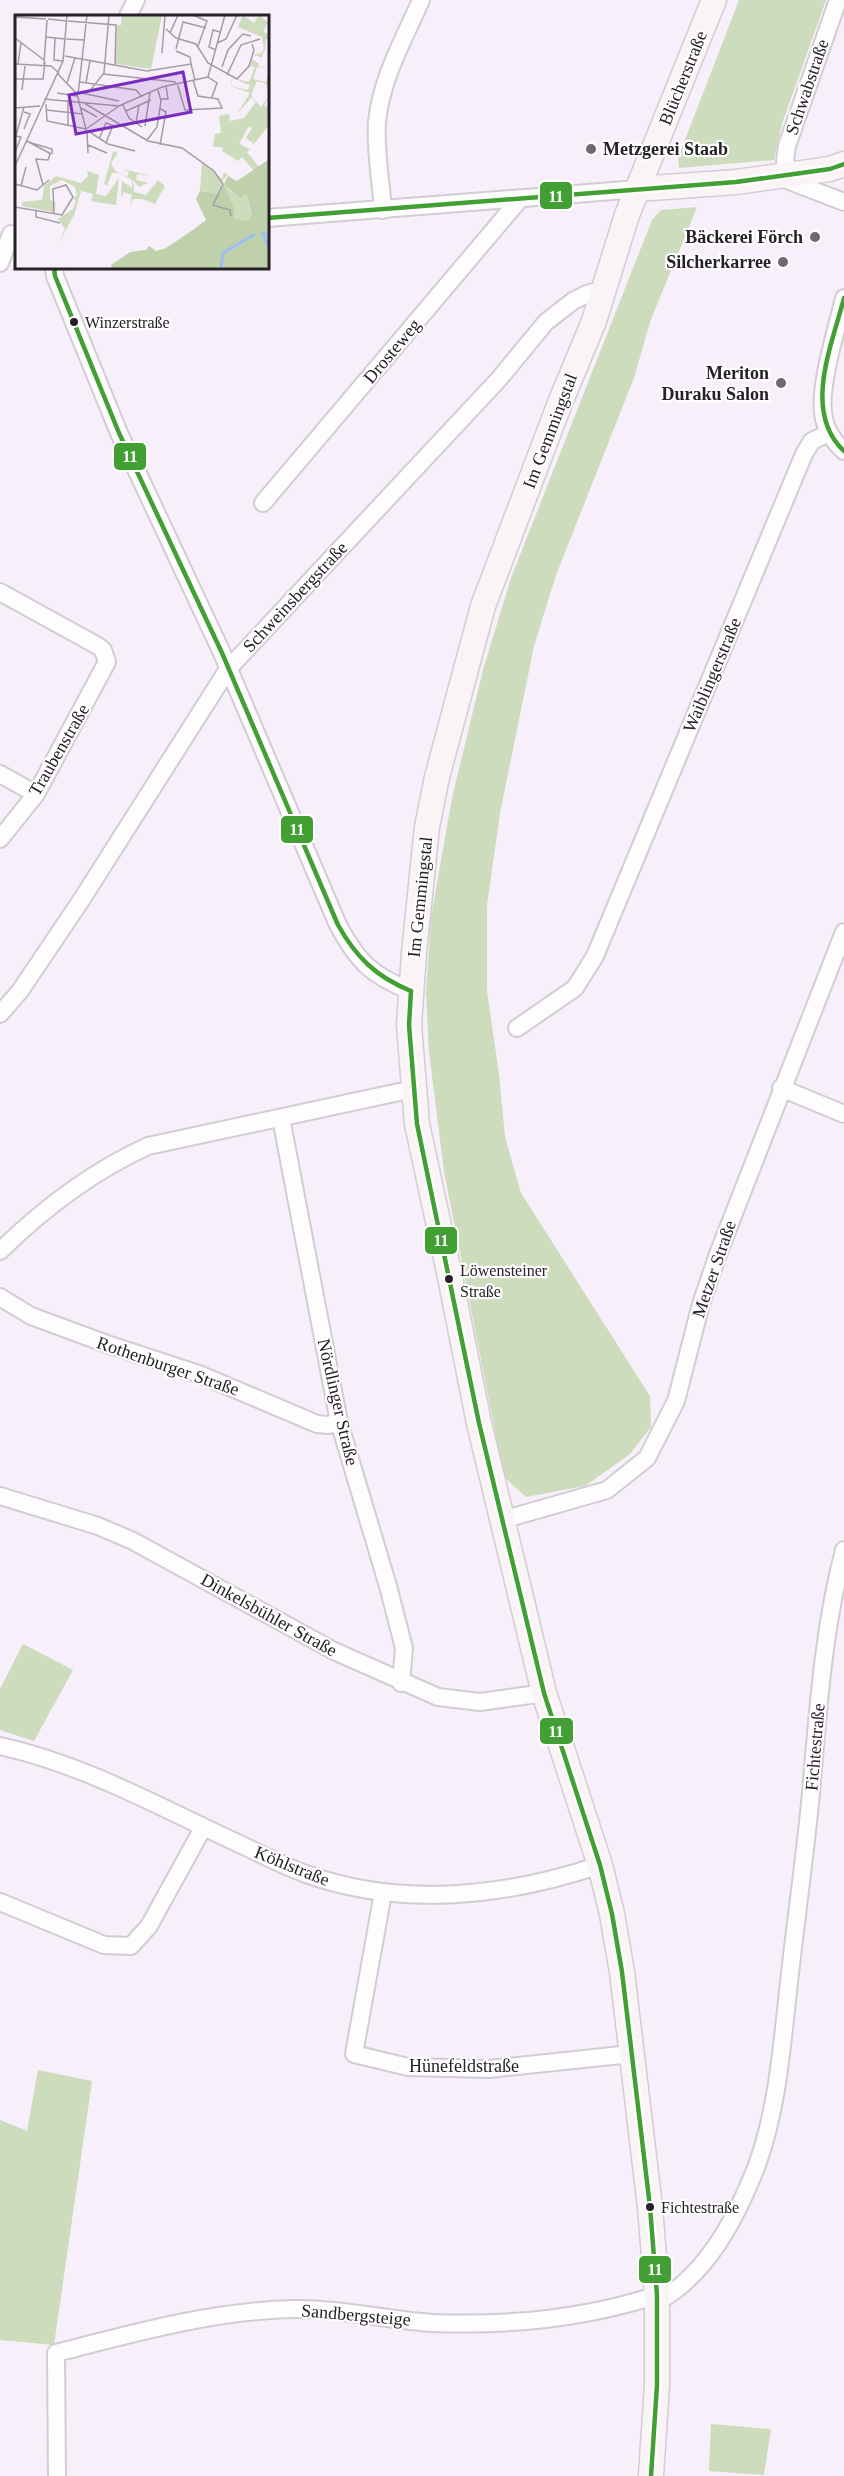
<svg xmlns="http://www.w3.org/2000/svg" width="844" height="2476" font-family="Georgia,serif">
<style>
.green{fill:#cddcbc}
.lines{fill:none;stroke-linecap:round;stroke-linejoin:round}
.street-casing{stroke:#d3ccd4;stroke-width:20}
.secondary-casing{stroke:#d3ccd4;stroke-width:27}
.street{stroke:#fefdfe;stroke-width:16}
.secondary{stroke:#faf4f6;stroke-width:24}
.bus-1-casing{stroke:#fefefe;stroke-width:9}
.bus-1{stroke:#429f34;stroke-width:4.5}
.poi-dot{fill:#706871;stroke:#fefefe;stroke-width:2}
.bus-dot{fill:#272028;stroke:#fefefe;stroke-width:2}
.labels{text-anchor:middle;dominant-baseline:central;stroke-width:4.5;stroke-linejoin:round;paint-order:stroke}
.bus-label{font-size:16px;fill:#272028;stroke:#fefefe;text-anchor:start}
.street-label{font-size:18px;fill:#272028;stroke:#fefefe}
.poi-label{font-size:18px;font-weight:bold;fill:#272028;stroke:#fefefe;text-anchor:end}
.inset-river{fill:none;stroke:#9fbdf1;stroke-width:3}
.inset-road{fill:none;stroke:#a49ca5;stroke-width:1.5}
.view{fill:#7b2cbf;fill-opacity:0.15;stroke:#7b2cbf;stroke-width:3}
.inset-edge{fill:none;stroke:#272028;stroke-width:3}
.line-badge{stroke:#fefefe;stroke-width:2}
.badge-label{font-size:16px;text-anchor:middle;font-weight:bold;fill:#fff}
</style>
<rect width="100%" height="100%" fill="#f7eff9"/>
<g class="green">
<path d="M 739,0 L 826,0 L 782,124 L 774,160 L 679,168 L 678,158 Z"/>
<path d="M 697,207 L 650,322 L 634,378 L 556,575 L 534,646 L 500,813 L 487,905 L 487,991 L 499,1074 L 505,1137 L 521,1193 L 650,1396 L 651,1427 L 630,1454 L 585,1486 L 526,1497 L 504,1477 L 444,1172 L 429,1052 L 426,994 L 431,917 L 452,798 L 483,670 L 511,578 L 652,220 L 661,210 Z"/>
<path d="M 23,1644 L 73,1670 L 34,1741 L 0,1730 L 0,1689 Z"/>
<path d="M 38,2070 L 92,2081 L 54,2345 L 0,2340 L 0,2120 L 27,2131 Z"/>
<path d="M 711,2424 L 771,2429 L 764,2475 L 709,2471 Z"/>
</g>
<g class="lines">
<defs>
<g id="street">
<path d="M 128,16 L 136,0"/>
<path d="M 790,175 L 785,161 L 787,146 L 838,0"/>
<path d="M 779,177 L 844,202"/>
<path d="M 383,210 C 381,181 375,151 377,122 C 381,79 404,39 421,0"/>
<path d="M 267,218 L 638,189"/>
<path d="M 0,263 L 11,234"/>
<path d="M 54,267 L 55,276 L 119,433 L 222,653 L 338,925 C 358,962 372,976 411,991"/>
<path d="M 844,298 C 837,329 817,389 824,419 C 827,432 835,443 844,451"/>
<path d="M 263,503 L 520,199"/>
<path d="M 0,592 L 98,646 L 103,650 L 107,662 L 36,794 L 0,839"/>
<path d="M 0,774 L 36,794"/>
<path d="M 0,1014 L 20,991 L 82,899 L 228,669 L 499,379 L 546,322 L 573,301 L 587,294 L 604,289"/>
<path d="M 517,1028 L 575,988 L 595,956 L 804,454 L 812,441 L 829,433"/>
<path d="M 781,1088 L 844,1114"/>
<path d="M 281,1118 L 339,1422 L 388,1586 L 404,1648 L 401,1683"/>
<path d="M 0,1251 C 43,1209 93,1171 148,1146 L 413,1089"/>
<path d="M 0,1297 L 31,1316 L 107,1344 L 199,1374 L 317,1424 L 328,1425 L 339,1422"/>
<path d="M 0,1496 L 98,1526 L 133,1541 L 334,1651 L 438,1697 L 480,1702 L 544,1693"/>
<path d="M 502,1520 L 607,1490 L 647,1458 L 676,1401 L 701,1304 L 718,1254 L 844,932"/>
<path d="M 0,1746 C 87,1765 167,1811 248,1848 C 267,1857 286,1867 306,1874 C 401,1908 505,1897 600,1865"/>
<path d="M 383,1893 L 354,2054 L 408,2067 L 489,2069 L 631,2054"/>
<path d="M 0,1902 L 104,1945 L 131,1946 L 149,1926 L 203,1828"/>
<path d="M 657,2302 C 707,2275 737,2217 757,2165 C 778,2107 782,2044 789,1982 C 796,1919 805,1856 811,1793 C 818,1711 823,1630 844,1550"/>
<path d="M 57,2476 L 56,2353 C 134,2333 212,2311 293,2309 C 339,2308 386,2320 433,2323 C 510,2326 584,2319 657,2295"/>
</g>
<g id="secondary">
<path d="M 638,189 L 736,182 L 830,169 L 844,164"/>
<path d="M 651,2476 L 657,2385 L 657,2295 L 650,2207 L 622,1972 L 612,1914 L 600,1865 L 544,1693 L 479,1423 L 450,1277 L 417,1124 L 409,1025 L 414,953 L 427,827 L 437,777 L 483,606 L 560,403 L 594,321 L 627,215 L 714,0"/>
</g>
</defs>
<use href="#street" class="street-casing"/>
<use href="#secondary" class="secondary-casing"/>
<use href="#street" class="street"/>
<use href="#secondary" class="secondary"/>
<defs>
<g id="bus-1">
<path d="M 267,218 L 736,182 L 830,169 L 844,164"/>
<path d="M 54,267 L 55,276 L 119,433 L 222,653 L 338,925 C 356,957 376,977 411,991"/>
<path d="M 844,298 C 832,345 802,412 844,451"/>
<path d="M 411,991 L 409,1025 L 417,1124 L 479,1423 L 544,1693 L 600,1865 L 612,1914 L 622,1972 L 650,2207 L 657,2295 L 657,2385 L 651,2476"/>
</g>
</defs>
<use href="#bus-1" class="bus-1-casing"/>
<use href="#bus-1" class="bus-1"/>
</g>
<g class="poi-dot">
<circle cx="591" cy="149" r="6"/>
<circle cx="815" cy="237" r="6"/>
<circle cx="783" cy="262" r="6"/>
<circle cx="781" cy="383" r="6"/>
</g>
<g class="bus-dot">
<circle cx="74" cy="322" r="5"/>
<circle cx="449" cy="1279" r="5"/>
<circle cx="650" cy="2207" r="5"/>
</g>
<g class="labels">
<g class="bus-label">
<text x="85" y="322">Winzerstraße</text>
<text x="460" y="1270">Löwensteiner<tspan x="460" dy="21">Straße</tspan></text>
<text x="661" y="2207">Fichtestraße</text>
</g>
<g class="street-label">
<text transform="translate(683 78) rotate(-68)">Blücherstraße</text>
<text transform="translate(807 87) rotate(-71)">Schwabstraße</text>
<text transform="translate(392 351) rotate(-50)">Drosteweg</text>
<text transform="translate(550 431) rotate(-69)">Im Gemmingstal</text>
<text transform="translate(295 597) rotate(-47)">Schweinsbergstraße</text>
<text transform="translate(712 675) rotate(-67)">Waiblingerstraße</text>
<text transform="translate(59 750) rotate(-60)">Traubenstraße</text>
<text transform="translate(420 897) rotate(-84)">Im Gemmingstal</text>
<text transform="translate(714 1269) rotate(-71)">Metzer Straße</text>
<text transform="translate(168 1366) rotate(19)">Rothenburger Straße</text>
<text transform="translate(338 1402) rotate(77)">Nördlinger Straße</text>
<text transform="translate(269 1615) rotate(29)">Dinkelsbühler Straße</text>
<text transform="translate(815 1747) rotate(-85)">Fichtestraße</text>
<text transform="translate(292 1866) rotate(22)">Köhlstraße</text>
<text x="464" y="2066">Hünefeldstraße</text>
<text transform="translate(356 2315) rotate(5)">Sandbergsteige</text>
</g>
<g class="poi-label">
<text x="603" y="149" text-anchor="start">Metzgerei Staab</text>
<text x="803" y="237">Bäckerei Förch</text>
<text x="771" y="262">Silcherkarree</text>
<text x="769" y="373">Meriton<tspan x="769" dy="21">Duraku Salon</tspan></text>
</g>
</g>
<g transform="translate(15 15)">
<rect width="254" height="254" fill="#f7eff9"/>
<path d="M 107,0 L 147,0 L 136,54 L 100,49 L 102,10 L 106,10 ZM 228,0 L 239,8 L 244,0 L 253,7 L 248,17 L 253,19 L 254,25 L 251,24 L 250,34 L 245,46 L 243,51 L 253,53 L 242,52 L 238,64 L 251,67 L 253,59 L 253,75 L 250,68 L 242,66 L 236,80 L 246,92 L 253,82 L 249,91 L 253,92 L 253,111 L 239,129 L 231,123 L 237,113 L 234,111 L 224,129 L 235,134 L 232,137 L 244,152 L 239,156 L 227,142 L 223,146 L 207,136 L 208,132 L 198,132 L 200,119 L 206,118 L 204,101 L 214,99 L 215,106 L 229,103 L 241,87 L 237,82 L 222,99 L 235,78 L 216,71 L 216,66 L 217,66 L 216,71 L 233,75 L 235,70 L 231,69 L 221,64 L 234,67 L 240,52 L 235,51 L 237,44 L 244,49 L 246,42 L 238,40 L 247,38 L 249,33 L 247,22 L 223,12 ZM 98,136 L 103,138 L 96,148 L 100,156 L 112,162 L 114,157 L 108,154 L 136,161 L 122,159 L 121,165 L 133,168 L 124,172 L 118,165 L 119,177 L 131,180 L 143,165 L 150,171 L 140,189 L 127,184 L 118,184 L 115,191 L 117,180 L 109,177 L 106,182 L 107,166 L 117,173 L 117,165 L 103,158 L 97,158 L 92,171 L 89,169 ZM 187,147 L 207,164 L 209,157 L 213,160 L 207,166 L 204,179 L 185,176 ZM 72,156 L 84,160 L 81,179 L 91,181 L 104,163 L 101,190 L 76,186 L 78,179 L 66,176 L 59,200 L 44,228 L 50,214 L 43,204 L 58,194 L 61,186 L 58,184 L 62,180 L 60,172 L 47,165 L 35,171 L 35,185 L 41,188 L 38,197 L 7,191 L 7,187 L 27,185 L 29,171 L 41,161 L 66,168 L 73,161 ZM 208,170 L 226,184 L 230,179 L 232,181 L 237,200 L 232,206 L 219,203 L 219,193 Z" fill="#cddcbc"/>
<path d="M 253,145 L 253,253 L 97,253 L 96,250 L 115,237 L 131,235 L 134,231 L 141,236 L 151,233 L 178,215 L 191,205 L 181,184 L 185,176 L 204,179 L 213,161 L 222,166 ZM 209,170 L 226,184 L 230,179 L 232,181 L 237,200 L 232,206 L 219,203 L 219,193 Z" fill="#bfd1aa" fill-rule="evenodd"/>
<path class="inset-river" d="M 254,219 L 248,219 L 254,232M 206,253 L 208,238 L 240,219"/>
<path class="inset-road" d="M 178,0 L 192,6 L 183,31M 0,2 L 31,4M 33,4 L 52,6M 53,6 L 101,10 L 100,50M 151,14 L 161,23 L 181,29 L 193,48 L 222,64 L 234,51 L 239,35 L 237,29M 155,18 L 163,0M 31,22 L 50,24M 0,23 L 29,45M 40,23 L 39,45 L 48,46M 51,24 L 70,25M 202,28 L 211,24 L 222,0M 161,34 L 168,7 L 191,13M 201,35 L 194,32 L 198,15 L 205,17M 161,36 L 175,42 L 176,49M 147,38 L 150,0M 50,41 L 132,56 L 176,49 L 180,65M 0,49 L 36,51 L 44,58M 3,49 L 6,28M 29,49 L 32,5M 207,52 L 213,35 L 224,23 L 228,19 L 236,21M 43,59 L 62,79 L 72,118 L 73,138M 88,59 L 161,67M 212,60 L 226,30 L 245,24M 193,62 L 210,0M 193,62 L 202,68 L 197,82M 0,64 L 28,64 L 30,47M 65,67 L 121,75 L 127,82M 71,67 L 75,46M 52,68 L 60,43M 162,68 L 170,95 L 207,93 L 203,84 L 183,81 L 178,65M 7,75 L 10,51M 62,77 L 104,86M 74,77 L 89,58 L 94,0M 42,78 L 62,81M 63,80 L 72,0M 29,84 L 104,91 L 147,72 L 193,62M 146,84 L 153,84 L 151,71M 53,85 L 53,111M 69,88 L 133,126 L 167,133 L 199,156 L 208,169 L 198,190 L 215,195 L 216,201M 31,89 L 32,106 L 71,114M 108,90 L 114,103 L 127,112M 0,93 L 25,91M 66,93 L 82,102M 144,93 L 151,97 L 145,130M 31,95 L 68,99M 111,96 L 136,85M 121,108 L 124,90M 130,111 L 135,78M 9,114 L 15,99 L 9,97M 71,114 L 104,91M 73,116 L 93,129 L 120,136M 0,124 L 9,92M 84,124 L 91,108 L 102,112M 132,125 L 142,112 L 146,86 L 143,75M 12,126 L 36,139M 13,127 L 37,134 L 37,139M 91,128 L 98,110M 73,130 L 92,138M 0,137 L 6,122 L 1,121M 0,151 L 48,46 L 52,0M 0,169 L 22,175 L 34,165M 28,170 L 21,144 L 33,145 L 35,139M 6,171 L 11,152M 0,192 L 47,200 L 58,182 L 51,170 L 38,174 L 39,198M 21,196 L 21,202 L 45,208"/>
<path class="view" d="M 168,57 L 176,97 L 61,119 L 54,80 Z"/>
<rect width="254" height="254" class="inset-edge"/>
</g>
<g class="line-badge">
<rect x="539" y="181" width="34" height="29" rx="6" fill="#429f34"/>
<rect x="113" y="442" width="34" height="29" rx="6" fill="#429f34"/>
<rect x="280" y="815" width="34" height="29" rx="6" fill="#429f34"/>
<rect x="424" y="1226" width="34" height="29" rx="6" fill="#429f34"/>
<rect x="539" y="1717" width="35" height="28" rx="6" fill="#429f34"/>
<rect x="638" y="2255" width="34" height="29" rx="6" fill="#429f34"/>
</g>
<g class="badge-label">
<text x="556" y="202">11</text>
<text x="130" y="462">11</text>
<text x="297" y="835">11</text>
<text x="441" y="1246">11</text>
<text x="556" y="1737">11</text>
<text x="655" y="2275">11</text>
</g>
</svg>
